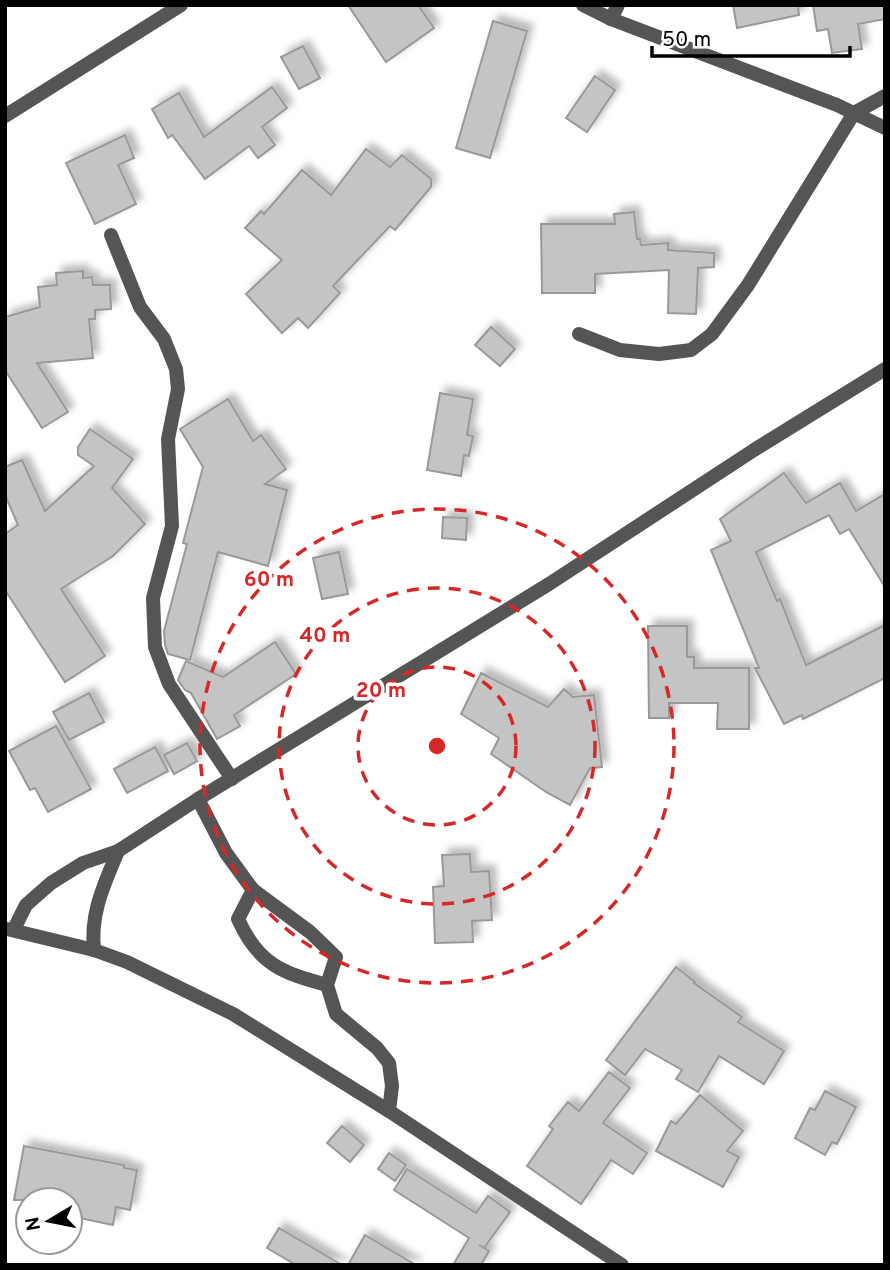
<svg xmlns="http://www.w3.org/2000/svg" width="890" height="1270" font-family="Overpass,sans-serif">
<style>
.building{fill:#c4c4c4;stroke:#999;stroke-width:2;filter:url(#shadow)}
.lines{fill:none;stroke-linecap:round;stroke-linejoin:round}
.service{stroke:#555;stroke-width:14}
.minor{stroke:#555;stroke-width:14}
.ring{fill:none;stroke:#d62828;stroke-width:3.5;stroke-dasharray:12 9}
.centre{fill:#d62828;stroke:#fff;stroke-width:3.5}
.ring-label{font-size:21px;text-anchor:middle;font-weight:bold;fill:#d62828;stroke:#fff;stroke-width:7;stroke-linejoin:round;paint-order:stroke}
</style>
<defs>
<filter id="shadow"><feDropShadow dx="6" dy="-6" stdDeviation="3.5" flood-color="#0004"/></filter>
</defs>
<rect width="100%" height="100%" fill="#fff"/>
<g class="building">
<path d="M 348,5 L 418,5 L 434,28 L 386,62 Z"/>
<path d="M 733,5 L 798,5 L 799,15 L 737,28 Z"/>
<path d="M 813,5 L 885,5 L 885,19 L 858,24 L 862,49 L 832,53 L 828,29 L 817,31 Z"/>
<path d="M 493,21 L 527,31 L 490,158 L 456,148 Z"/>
<path d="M 303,46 L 320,78 L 299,89 L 281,57 Z"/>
<path d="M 595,76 L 615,90 L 587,132 L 566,118 Z"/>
<path d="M 272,87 L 287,108 L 262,127 L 275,145 L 258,158 L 249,146 L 205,179 L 172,135 L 168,138 L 152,109 L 179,93 L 204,137 Z"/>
<path d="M 125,135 L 134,158 L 118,165 L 136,204 L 95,224 L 66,163 Z"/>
<path d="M 366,149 L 390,167 L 402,155 L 431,179 L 431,187 L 395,230 L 390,226 L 333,286 L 340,293 L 308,328 L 298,318 L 282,333 L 246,294 L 282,260 L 245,228 L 261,211 L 264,214 L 302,170 L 331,195 Z"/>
<path d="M 634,212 L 637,239 L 640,239 L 641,245 L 668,243 L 668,250 L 714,253 L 714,267 L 698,268 L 696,314 L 668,313 L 669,270 L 595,274 L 595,293 L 542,293 L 541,224 L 615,224 L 614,214 Z"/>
<path d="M 83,271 L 83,278 L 92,277 L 93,285 L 110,285 L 111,309 L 95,310 L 95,319 L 89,319 L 93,358 L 37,363 L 68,412 L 42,428 L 5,370 L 5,317 L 40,307 L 38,287 L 57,285 L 56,273 Z"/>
<path d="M 491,327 L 515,349 L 500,366 L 475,345 Z"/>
<path d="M 440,393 L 473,399 L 467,435 L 473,436 L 469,456 L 464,455 L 461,476 L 427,470 Z"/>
<path d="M 228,399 L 253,441 L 261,435 L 286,469 L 265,484 L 287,490 L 268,566 L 218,552 L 190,660 L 168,654 L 165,645 L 164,631 L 187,544 L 183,543 L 203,467 L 180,429 Z"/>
<path d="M 90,429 L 133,459 L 112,488 L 145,524 L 113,556 L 61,589 L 105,656 L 65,682 L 5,590 L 5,534 L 18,525 L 5,495 L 5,467 L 22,460 L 45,511 L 94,466 L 78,455 L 78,447 Z"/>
<path d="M 784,473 L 806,503 L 840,483 L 856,511 L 885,494 L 885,587 L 849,529 L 840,534 L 829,515 L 756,552 L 777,601 L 780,599 L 806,665 L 885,625 L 885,678 L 803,719 L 802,715 L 784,724 L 755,668 L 759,668 L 711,550 L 731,541 L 720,519 Z"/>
<path d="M 443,517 L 467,518 L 466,540 L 442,538 Z"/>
<path d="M 339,552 L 348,594 L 322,599 L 313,558 Z"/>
<path d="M 648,626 L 687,626 L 687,657 L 694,657 L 694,668 L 749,668 L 749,729 L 717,729 L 718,703 L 669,703 L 669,718 L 649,718 Z"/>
<path d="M 275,642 L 296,674 L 234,715 L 240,726 L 217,739 L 191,693 L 185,690 L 178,680 L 186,661 L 223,677 Z"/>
<path d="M 481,673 L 548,707 L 564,689 L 573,697 L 594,695 L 602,767 L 590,768 L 570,805 L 546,792 L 491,754 L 499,738 L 461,714 Z"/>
<path d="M 89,693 L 104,722 L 69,740 L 53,712 Z"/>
<path d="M 56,726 L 91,789 L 48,812 L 35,788 L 30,790 L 9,751 Z"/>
<path d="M 187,743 L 197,761 L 174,774 L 164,755 Z"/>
<path d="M 155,747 L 168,771 L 127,793 L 114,769 Z"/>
<path d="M 470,854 L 471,872 L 489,871 L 492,920 L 472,921 L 473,942 L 435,943 L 433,887 L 444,886 L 442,855 Z"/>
<path d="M 676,967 L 695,982 L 694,983 L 742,1017 L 738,1022 L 784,1051 L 764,1084 L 719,1056 L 698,1092 L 676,1079 L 682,1070 L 645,1049 L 625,1075 L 606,1060 Z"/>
<path d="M 609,1072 L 630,1088 L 603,1123 L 647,1153 L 633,1174 L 611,1160 L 581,1204 L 527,1166 L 553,1129 L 549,1126 L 568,1102 L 579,1111 Z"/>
<path d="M 825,1091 L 856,1107 L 837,1144 L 832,1142 L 825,1155 L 795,1138 L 810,1108 L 815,1110 Z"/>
<path d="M 700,1095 L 743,1131 L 727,1151 L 739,1157 L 723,1187 L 656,1151 L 671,1121 L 676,1124 Z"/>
<path d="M 342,1126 L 364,1145 L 350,1162 L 327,1143 Z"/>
<path d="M 24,1146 L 124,1165 L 124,1168 L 137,1170 L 130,1210 L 116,1207 L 113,1225 L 70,1216 L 70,1200 L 14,1200 Z"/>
<path d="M 389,1153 L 406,1165 L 395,1181 L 378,1169 Z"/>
<path d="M 407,1169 L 476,1213 L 488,1196 L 510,1212 L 484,1248 L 479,1245 L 489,1251 L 481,1265 L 453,1265 L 469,1238 L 394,1190 Z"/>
<path d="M 279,1228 L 342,1265 L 296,1265 L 267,1248 Z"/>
<path d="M 365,1235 L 416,1265 L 348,1265 Z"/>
</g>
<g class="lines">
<g class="service">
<path d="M 611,19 L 618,5"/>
<path d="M 198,799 L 226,853 L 253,890 L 310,932 L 336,957 L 327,985 L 336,1014 L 377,1048 L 389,1063 L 392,1086 L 389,1111"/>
<path d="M 253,890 L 238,919 C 258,964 282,973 327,985"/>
</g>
<g class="minor">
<path d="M 583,5 L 611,19 L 837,105 L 885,128"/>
<path d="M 5,116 L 181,5"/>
<path d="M 111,235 L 140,307 L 164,339 L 176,369 L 178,389 L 168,439 L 172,526 L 153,598 L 155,647 L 169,684 L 232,779"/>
<path d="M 579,334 L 620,350 L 659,354 L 691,350 L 712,334 L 748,285 L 854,113 L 885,96"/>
<path d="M 7,929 L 94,950 L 127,962 L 233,1014 L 389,1111 L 622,1265"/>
<path d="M 14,929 L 26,905 L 51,883 L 83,863 L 118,851 L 198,799 L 549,584 L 754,450 L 885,369"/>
<path d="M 94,950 C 90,913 104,885 118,851"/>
</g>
</g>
<g class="ring">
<circle cx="437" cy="746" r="79"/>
<circle cx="437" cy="746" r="158"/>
<circle cx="437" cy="746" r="237"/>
</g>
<circle cx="437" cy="746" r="10" class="centre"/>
<g class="ring-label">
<text x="269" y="586">60 m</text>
<text x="325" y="642">40 m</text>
<text x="381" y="697">20 m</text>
</g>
<rect width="890" height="1270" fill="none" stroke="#000000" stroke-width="14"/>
<g transform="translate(49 1221) rotate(260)"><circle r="33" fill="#ffffff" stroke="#999999" stroke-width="2"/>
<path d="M0-5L12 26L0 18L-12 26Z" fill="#000000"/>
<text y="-10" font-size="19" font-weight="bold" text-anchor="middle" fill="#000000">N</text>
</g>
<path d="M652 46v10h198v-10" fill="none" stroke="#000000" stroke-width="3.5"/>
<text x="662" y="46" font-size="21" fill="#000000" stroke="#ffffff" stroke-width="5" paint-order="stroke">50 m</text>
</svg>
